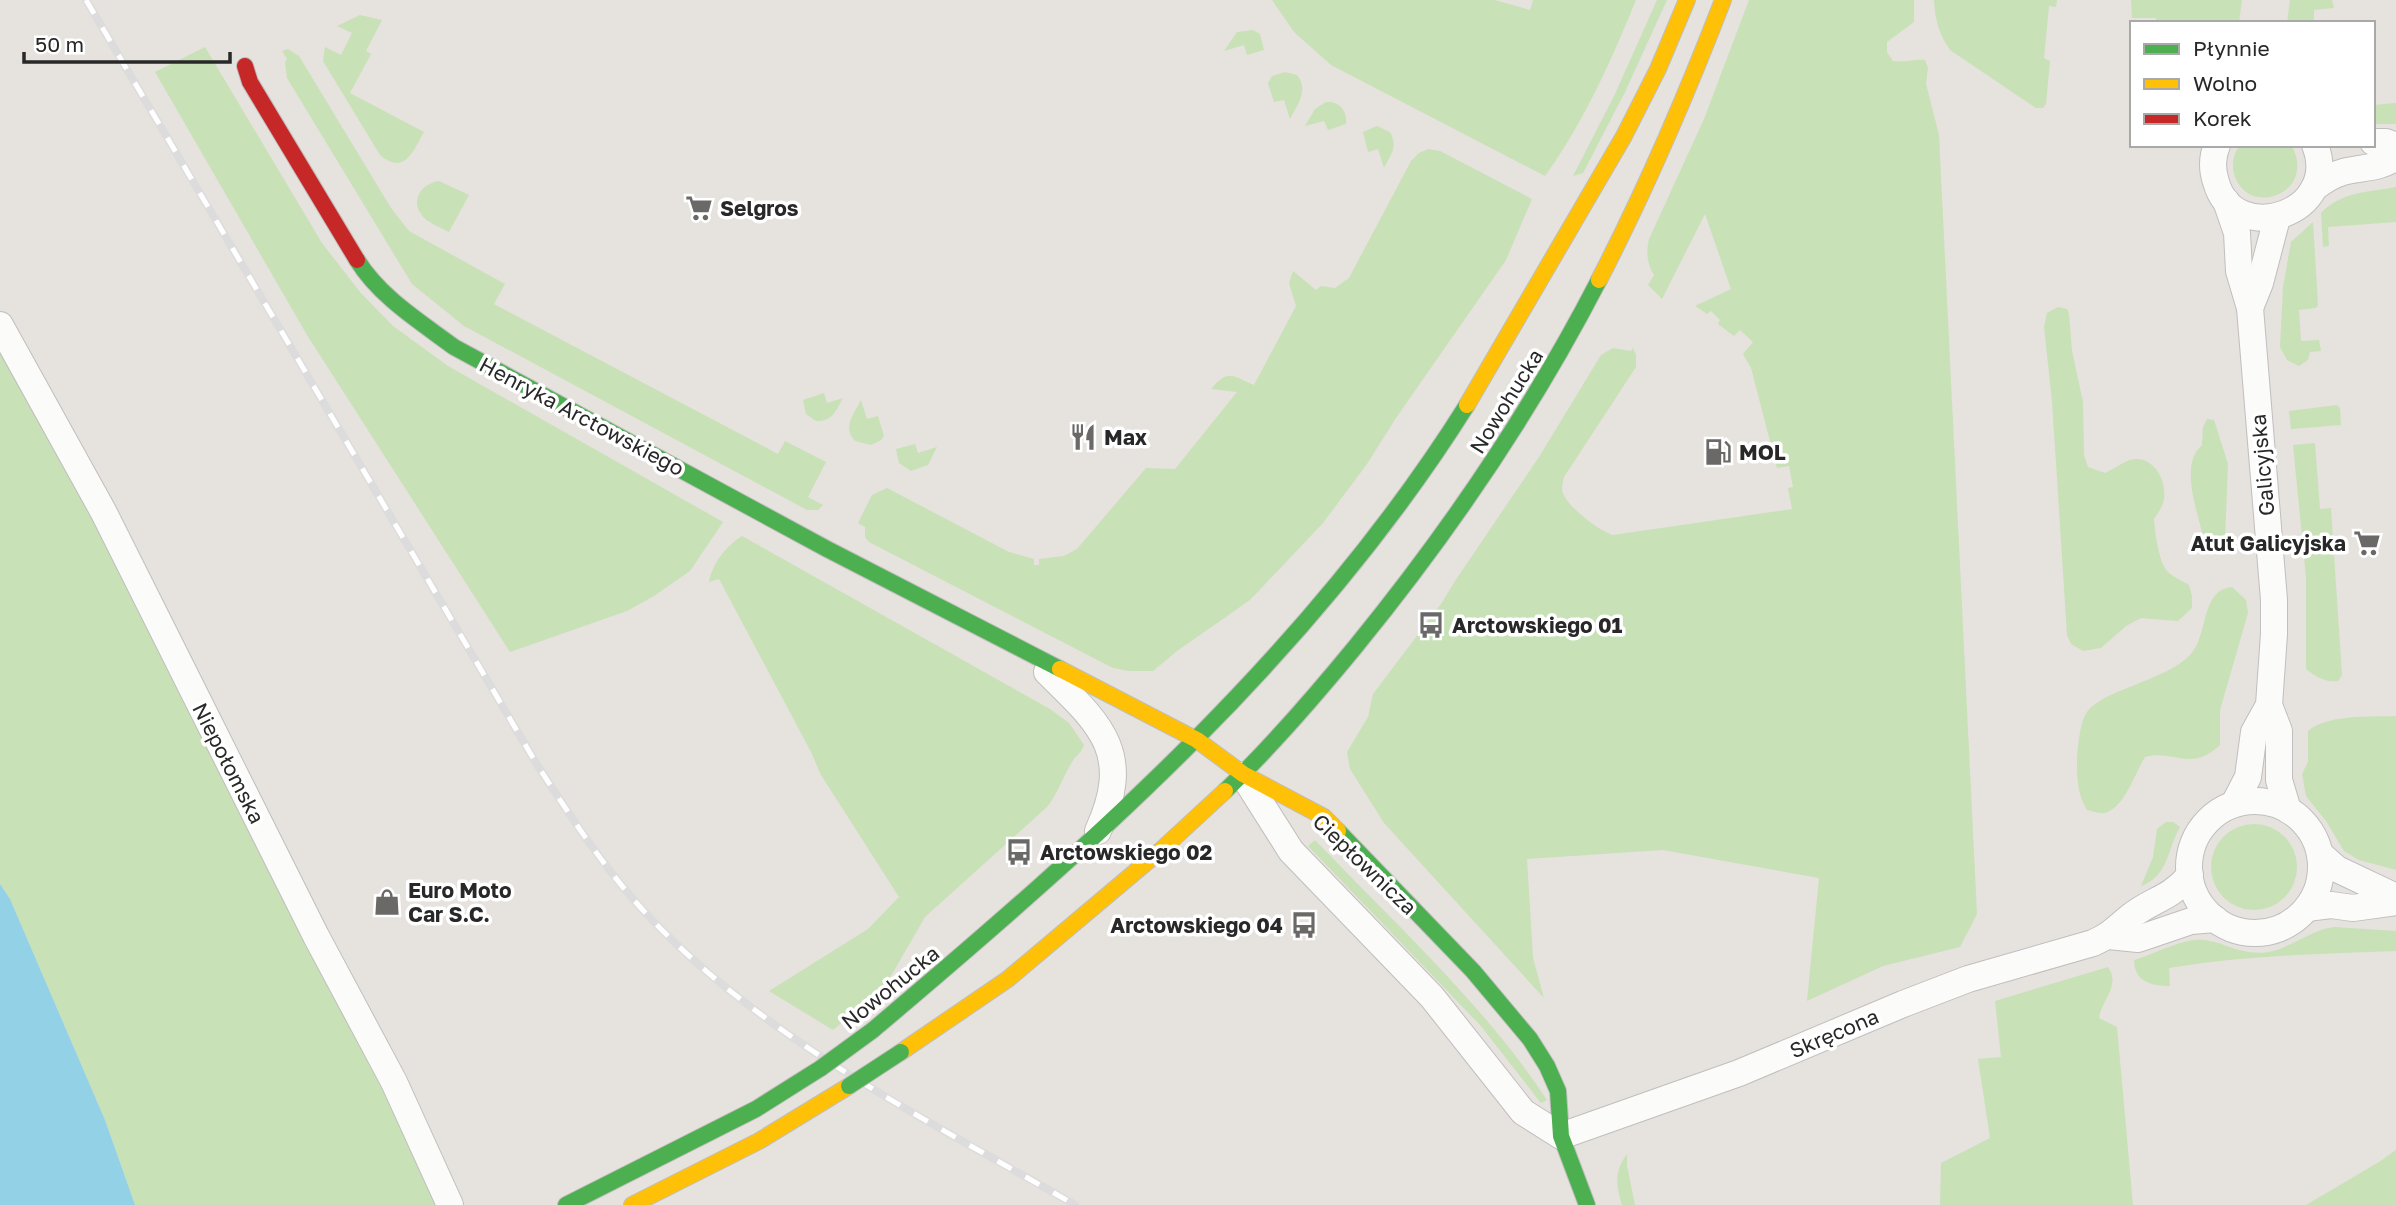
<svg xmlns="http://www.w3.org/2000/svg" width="2396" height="1205" font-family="'Golos Text',sans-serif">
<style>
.green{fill:#c8e1b7}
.water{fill:#92d1e6}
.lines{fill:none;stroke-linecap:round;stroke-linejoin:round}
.street-casing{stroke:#c0bebf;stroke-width:28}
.fast-casing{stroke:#c0bebf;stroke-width:18}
.slow-casing{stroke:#c0bebf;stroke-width:18}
.jam-casing{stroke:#c0bebf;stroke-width:18}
.street{stroke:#fbfbfa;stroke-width:26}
.fast{stroke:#4caf50;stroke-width:16}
.slow{stroke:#ffc107;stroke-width:16}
.jam{stroke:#c62828;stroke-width:16}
.rail-casing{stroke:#dddcdd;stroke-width:8}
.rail{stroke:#fff;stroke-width:5;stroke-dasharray:16;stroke-linecap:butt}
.fast-bridge-casing{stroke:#c0bebf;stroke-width:18;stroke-linecap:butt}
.fast-bridge{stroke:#4caf50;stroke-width:16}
.labels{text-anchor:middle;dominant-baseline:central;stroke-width:7;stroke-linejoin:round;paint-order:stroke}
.poi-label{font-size:21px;font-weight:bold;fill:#282828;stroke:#fff;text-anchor:start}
.street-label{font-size:21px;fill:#282828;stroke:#fff}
</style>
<rect width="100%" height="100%" fill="#e6e2de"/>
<g class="green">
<path d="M 1272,0 L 1495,0 L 1530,10 L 1533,0 L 1636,0 C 1611,61 1584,122 1545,176 L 1331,65 L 1294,32 Z"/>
<path d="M 1657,0 L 1667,0 L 1625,92 L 1583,173 L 1573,176 L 1615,94 Z"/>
<path d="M 1749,0 L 1914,0 L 1914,22 L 1887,42 L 1887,52 L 1893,61 C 1905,63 1914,59 1925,60 L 1928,68 L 1926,84 L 1939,135 L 1977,914 L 1960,947 L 1883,966 L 1807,1001 L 1819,878 L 1663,850 L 1527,859 L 1533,958 L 1544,998 L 1384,823 L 1350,769 L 1347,752 L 1368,717 L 1373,694 L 1441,604 L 1455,581 L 1539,457 L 1601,355 L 1613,348 L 1631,351 L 1633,348 L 1636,355 L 1636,367 L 1564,477 C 1563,481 1562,485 1562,489 C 1563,504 1599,531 1613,535 L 1792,509 L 1788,488 L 1793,487 L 1789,466 L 1777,468 L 1751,368 L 1743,354 L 1753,342 L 1740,330 L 1734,336 L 1718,324 L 1720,320 L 1711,311 L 1707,314 L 1695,306 L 1731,289 L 1705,214 L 1662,299 L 1648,285 L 1654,275 C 1647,264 1646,253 1649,239 L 1704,119 Z"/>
<path d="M 1934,0 L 2057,0 L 2056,7 L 2049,6 L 2044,58 L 2050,61 L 2046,104 L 2043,108 L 2036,108 L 1950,50 C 1939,34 1935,20 1934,0 Z"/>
<path d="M 2131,0 L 2242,0 L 2239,23 L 2157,23 L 2156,18 L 2132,18 Z"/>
<path d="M 2290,0 L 2332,0 L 2334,8 L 2314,10 L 2314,23 L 2287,23 Z"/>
<path d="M 360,15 L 382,20 L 366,51 L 371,54 L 350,93 L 424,132 C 413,151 405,176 380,155 L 323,61 L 325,47 L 341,55 L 352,33 L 337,26 Z"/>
<path d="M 1253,30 L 1260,34 L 1264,50 L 1247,55 L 1244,45 L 1224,51 L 1237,32 Z"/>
<path d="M 205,47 L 322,243 L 360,292 L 393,326 L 448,366 L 723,522 L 690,571 L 654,596 L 627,611 L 510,652 L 307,335 L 155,72 Z"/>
<path d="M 288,49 L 299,56 L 391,208 L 409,231 L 505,284 L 494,304 L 778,454 L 785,441 L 826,462 L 808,497 L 823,505 L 818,510 L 807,510 L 464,326 L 412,284 L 287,78 L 285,62 L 287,59 L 282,51 Z"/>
<path d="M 1285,72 L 1297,75 C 1309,90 1298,104 1290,119 L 1284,100 L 1274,102 L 1268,83 L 1272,76 Z"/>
<path d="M 1326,102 C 1339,101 1348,111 1346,124 L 1328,130 L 1324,121 L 1305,126 L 1315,109 Z"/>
<path d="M 2396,103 L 2396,124 L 2373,124 L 2373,105 Z"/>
<path d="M 1377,126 L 1390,132 C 1398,146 1391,155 1384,168 L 1378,149 L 1368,152 L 1363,132 Z"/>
<path d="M 2240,145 L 2291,145 C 2318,191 2251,219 2235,177 C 2231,166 2233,154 2240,145 Z"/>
<path d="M 1428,149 L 1440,151 L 1532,199 L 1506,260 L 1396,418 L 1367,464 L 1323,523 L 1250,600 L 1177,651 L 1153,671 L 1129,671 L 1113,668 L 869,542 L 865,537 L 865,527 L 858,523 L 872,495 L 887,488 L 1009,552 L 1034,559 L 1034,565 L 1039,565 L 1039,559 L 1064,556 L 1077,549 L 1146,468 L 1175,469 L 1237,392 L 1211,389 C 1229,368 1232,376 1254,385 L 1296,306 L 1289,283 L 1293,271 L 1316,290 L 1321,286 L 1335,288 L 1349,278 L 1411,161 L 1419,153 Z"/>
<path d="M 439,181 L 469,195 L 449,232 C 440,227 427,223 421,214 C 410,198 424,183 439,181 Z"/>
<path d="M 2396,187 L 2396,222 L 2328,227 L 2329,246 L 2323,247 L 2321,213 C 2341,192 2368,192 2396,187 Z"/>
<path d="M 2313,222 L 2318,305 L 2316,308 L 2299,310 L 2301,341 L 2319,340 L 2321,351 L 2310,352 L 2308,360 L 2299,366 L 2287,360 L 2280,347 L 2283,287 L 2291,242 Z"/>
<path d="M 2058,307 L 2067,309 L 2069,314 L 2072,351 L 2083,402 L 2084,455 L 2088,467 L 2105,473 C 2114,469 2121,463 2130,460 C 2152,454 2167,479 2164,499 C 2163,506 2158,513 2154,519 C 2155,533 2159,565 2169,573 C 2175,578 2183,581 2189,585 L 2192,596 L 2192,608 L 2178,621 L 2141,618 L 2126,626 L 2101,648 L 2083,651 L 2071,644 L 2067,635 L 2052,401 L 2044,327 L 2047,313 Z"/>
<path d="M 0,344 L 140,610 L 384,1082 L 437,1205 L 135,1205 L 105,1120 L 10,899 L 0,884 Z"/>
<path d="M 824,393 L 827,403 L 843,398 C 836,411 832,422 816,421 L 806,414 L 803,400 Z"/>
<path d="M 861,400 L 867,419 L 878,416 L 884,436 L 881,440 L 871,445 L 855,441 C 842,427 854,414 861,400 Z"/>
<path d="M 2337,405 L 2340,408 L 2341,425 L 2291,429 L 2289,411 Z"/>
<path d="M 2207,419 L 2214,420 L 2228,464 L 2225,540 L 2223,546 L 2213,547 L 2204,541 C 2199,514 2178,466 2202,445 L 2203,427 Z"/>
<path d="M 2315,443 L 2320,509 L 2331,508 L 2342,675 L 2338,681 C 2325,683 2315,676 2306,669 L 2306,577 L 2293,445 Z"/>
<path d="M 915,444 L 918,453 L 937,447 L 928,465 L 911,471 L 899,463 L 896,449 Z"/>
<path d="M 742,536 L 1050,709 L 1069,723 L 1084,745 C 1082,752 1078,754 1074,759 C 1063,775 1059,792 1047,807 L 925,917 L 884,988 L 833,1030 L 769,991 L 868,929 L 899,897 L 821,775 L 811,752 L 719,579 L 709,582 C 712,564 726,546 742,536 Z"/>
<path d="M 2232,587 L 2246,600 L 2248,613 L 2220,710 L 2220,745 C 2190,773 2174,749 2145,757 C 2135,773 2124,809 2104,813 C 2099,814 2093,811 2087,810 C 2077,794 2077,777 2077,759 C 2078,746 2080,722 2087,712 C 2104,689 2165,681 2190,655 C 2209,636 2200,590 2232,587 Z"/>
<path d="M 2396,716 L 2396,870 L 2359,860 L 2344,851 L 2326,821 L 2306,796 L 2302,774 L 2308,762 L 2308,731 C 2328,714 2370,717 2396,716 Z"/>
<path d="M 2166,822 L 2173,822 L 2180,827 C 2167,849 2169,876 2141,886 L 2153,857 L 2157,829 Z"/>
<circle cx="2254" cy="867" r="43"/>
<path d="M 1315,840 C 1395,924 1483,1003 1547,1100 L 1541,1103 L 1480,1025 L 1308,846 Z"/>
<path d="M 2334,927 L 2396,931 L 2396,951 C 2320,954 2245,955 2169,968 L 2170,986 C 2152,986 2134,982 2134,960 C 2151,955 2179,941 2195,940 C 2220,938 2238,957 2269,952 C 2293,947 2310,930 2334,927 Z"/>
<path d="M 2108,967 C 2121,986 2102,999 2099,1018 L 2117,1027 L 2133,1205 L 1940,1205 L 1941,1163 L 1990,1138 L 1978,1059 L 2001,1057 L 1995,1001 Z"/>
<path d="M 2396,1150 L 2396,1205 L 2306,1205 L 2379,1162 Z"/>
<path d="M 1627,1154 L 1627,1166 L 1635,1205 L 1622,1205 C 1616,1184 1614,1172 1627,1154 Z"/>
</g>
<path class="water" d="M 0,884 L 10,899 L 105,1120 L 135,1205 L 0,1205 Z"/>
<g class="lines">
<defs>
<g id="street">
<path d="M 2373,142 L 2386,142 L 2396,146"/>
<path d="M 2217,145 C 2212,157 2212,170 2216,182 C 2235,249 2342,213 2315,145"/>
<path d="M 2314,188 C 2323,181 2332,175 2343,172 C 2361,167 2380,169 2396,157"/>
<path d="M 2226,201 L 2237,233 L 2239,271 L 2250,308 L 2274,600 L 2274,634 L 2269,705 L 2254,732 L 2248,777 L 2234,804"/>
<path d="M 2250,308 L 2260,283 L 2277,218"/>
<path d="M 0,325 L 103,511 L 316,936 L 394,1082 L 450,1205"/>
<path d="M 1047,672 C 1100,724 1134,752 1098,831"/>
<path d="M 2269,705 L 2279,731 L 2279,780 L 2288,810"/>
<path d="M 1243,775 L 1291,851 L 1432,997 L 1523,1112 L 1561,1136 L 1739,1073 L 1903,1004 L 1968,979 L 2093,943 C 2111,935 2115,929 2130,917 C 2152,899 2169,900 2190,875"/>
<circle cx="2255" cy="867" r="66"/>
<path d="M 2320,854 L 2337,869 L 2396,897"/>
<path d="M 2307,908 L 2331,905 L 2353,908 L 2396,902"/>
<path d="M 2109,936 L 2138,939 L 2191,921 L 2215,919"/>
</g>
<g id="fast">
<path d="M 357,260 C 380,297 419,321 454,347 L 827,549 L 1060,669"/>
<path d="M 1225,791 C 1272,746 1315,696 1356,646 C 1449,532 1532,410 1599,280"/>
<path d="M 1338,831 L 1473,971 L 1530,1039 L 1547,1066 L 1558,1091 L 1561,1136 L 1587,1205"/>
<path d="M 873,1030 C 1093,844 1312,652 1467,405"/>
<path d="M 566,1205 L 756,1109 L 821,1068"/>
</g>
<g id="slow">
<path d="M 1599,280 C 1646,189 1686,96 1723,0"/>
<path d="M 1467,405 L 1624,136 L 1658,69 L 1687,0"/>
<path d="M 1060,669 L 1197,740 L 1243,774 L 1324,817 L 1338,831"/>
<path d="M 901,1052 L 1008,979 L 1160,851 L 1225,791"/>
<path d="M 632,1205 L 759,1141 L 849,1086"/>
</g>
<path id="jam" d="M 245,66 L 250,82 L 357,260"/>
</defs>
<use href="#street" class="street-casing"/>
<use href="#fast" class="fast-casing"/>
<use href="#slow" class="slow-casing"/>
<use href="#jam" class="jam-casing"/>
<use href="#street" class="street"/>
<use href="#fast" class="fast"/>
<use href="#slow" class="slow"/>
<use href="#jam" class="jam"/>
<defs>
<path id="rail" d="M 86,0 L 536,763 C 572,819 609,876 656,924 C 774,1045 930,1121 1075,1205"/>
</defs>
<use href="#rail" class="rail-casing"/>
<use href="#rail" class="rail"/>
<defs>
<g id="fast-bridge">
<path d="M 821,1068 L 873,1030"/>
<path d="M 849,1086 L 901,1052"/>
</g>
</defs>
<use href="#fast-bridge" class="fast-bridge-casing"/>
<use href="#fast-bridge" class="fast-bridge"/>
</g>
<defs>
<symbol id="supermarket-bare" viewBox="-9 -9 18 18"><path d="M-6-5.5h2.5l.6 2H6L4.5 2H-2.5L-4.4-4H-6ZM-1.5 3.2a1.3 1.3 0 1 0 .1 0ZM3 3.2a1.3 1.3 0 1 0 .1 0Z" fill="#6a6968" stroke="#fff" stroke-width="2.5" paint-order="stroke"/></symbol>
<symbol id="restaurant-bare" viewBox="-9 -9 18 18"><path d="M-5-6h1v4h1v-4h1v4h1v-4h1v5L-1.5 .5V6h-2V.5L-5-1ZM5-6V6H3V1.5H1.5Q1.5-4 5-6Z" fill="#6a6968" stroke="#fff" stroke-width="2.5" paint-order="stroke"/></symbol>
<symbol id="fuel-bare" viewBox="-9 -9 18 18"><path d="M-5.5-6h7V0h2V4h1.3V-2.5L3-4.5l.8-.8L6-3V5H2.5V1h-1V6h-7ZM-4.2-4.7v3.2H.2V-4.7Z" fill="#6a6968" stroke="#fff" stroke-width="2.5" paint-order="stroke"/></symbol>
<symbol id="bus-bare" viewBox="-9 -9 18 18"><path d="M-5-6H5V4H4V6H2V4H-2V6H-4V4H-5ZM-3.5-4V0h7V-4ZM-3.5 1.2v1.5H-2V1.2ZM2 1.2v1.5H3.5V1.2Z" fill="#6a6968" stroke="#fff" stroke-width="2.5" paint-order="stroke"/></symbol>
<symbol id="shop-bare" viewBox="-9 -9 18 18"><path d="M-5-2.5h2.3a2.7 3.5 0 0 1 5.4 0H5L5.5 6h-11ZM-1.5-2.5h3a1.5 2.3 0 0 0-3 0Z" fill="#6a6968" stroke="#fff" stroke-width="2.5" paint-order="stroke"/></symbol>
</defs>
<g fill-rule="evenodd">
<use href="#supermarket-bare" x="680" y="189" width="38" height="38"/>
<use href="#restaurant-bare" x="1064" y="418" width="38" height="38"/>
<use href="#fuel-bare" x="1699" y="433" width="38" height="38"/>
<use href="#supermarket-bare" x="2348" y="524" width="38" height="38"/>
<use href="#bus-bare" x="1412" y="606" width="38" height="38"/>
<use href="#bus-bare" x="1000" y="833" width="38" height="38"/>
<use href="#shop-bare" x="368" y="883" width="38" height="38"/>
<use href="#bus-bare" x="1285" y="906" width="38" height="38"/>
</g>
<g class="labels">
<g class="poi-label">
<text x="720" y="208">Selgros</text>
<text x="1104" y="437">Max</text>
<text x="1739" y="452">MOL</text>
<text x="2346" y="543" text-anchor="end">Atut Galicyjska</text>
<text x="1452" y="625">Arctowskiego 01</text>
<text x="1040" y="852">Arctowskiego 02</text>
<text x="408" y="890">Euro Moto<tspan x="408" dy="24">Car S.C.</tspan></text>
<text x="1283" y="925" text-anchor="end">Arctowskiego 04</text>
</g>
<g class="street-label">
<text transform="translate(1506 401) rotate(-58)">Nowohucka</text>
<text transform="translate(582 416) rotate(28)">Henryka Arctowskiego</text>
<text transform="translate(2262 465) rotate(-95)">Galicyjska</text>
<text transform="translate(229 763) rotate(63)">Niepołomska</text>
<text transform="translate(1365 864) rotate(44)">Ciepłownicza</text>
<text transform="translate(890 987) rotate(-39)">Nowohucka</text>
<text transform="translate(1834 1033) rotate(-23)">Skręcona</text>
</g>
</g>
<rect x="2130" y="21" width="245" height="126" fill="#ffffff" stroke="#a9a9a9" stroke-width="2"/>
<rect x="2144" y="44" width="35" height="10" fill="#4caf50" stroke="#a9a9a9" stroke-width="2"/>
<text x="2193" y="56" font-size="21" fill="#282828">Płynnie</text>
<rect x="2144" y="79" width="35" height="10" fill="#ffc107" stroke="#a9a9a9" stroke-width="2"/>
<text x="2193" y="91" font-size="21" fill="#282828">Wolno</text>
<rect x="2144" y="114" width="35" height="10" fill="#c62828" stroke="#a9a9a9" stroke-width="2"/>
<text x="2193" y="126" font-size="21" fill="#282828">Korek</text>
<path d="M24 52v10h206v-10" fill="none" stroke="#282828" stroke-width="3.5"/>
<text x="35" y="52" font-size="21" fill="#282828" stroke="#ffffff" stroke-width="5" paint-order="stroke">50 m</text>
</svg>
